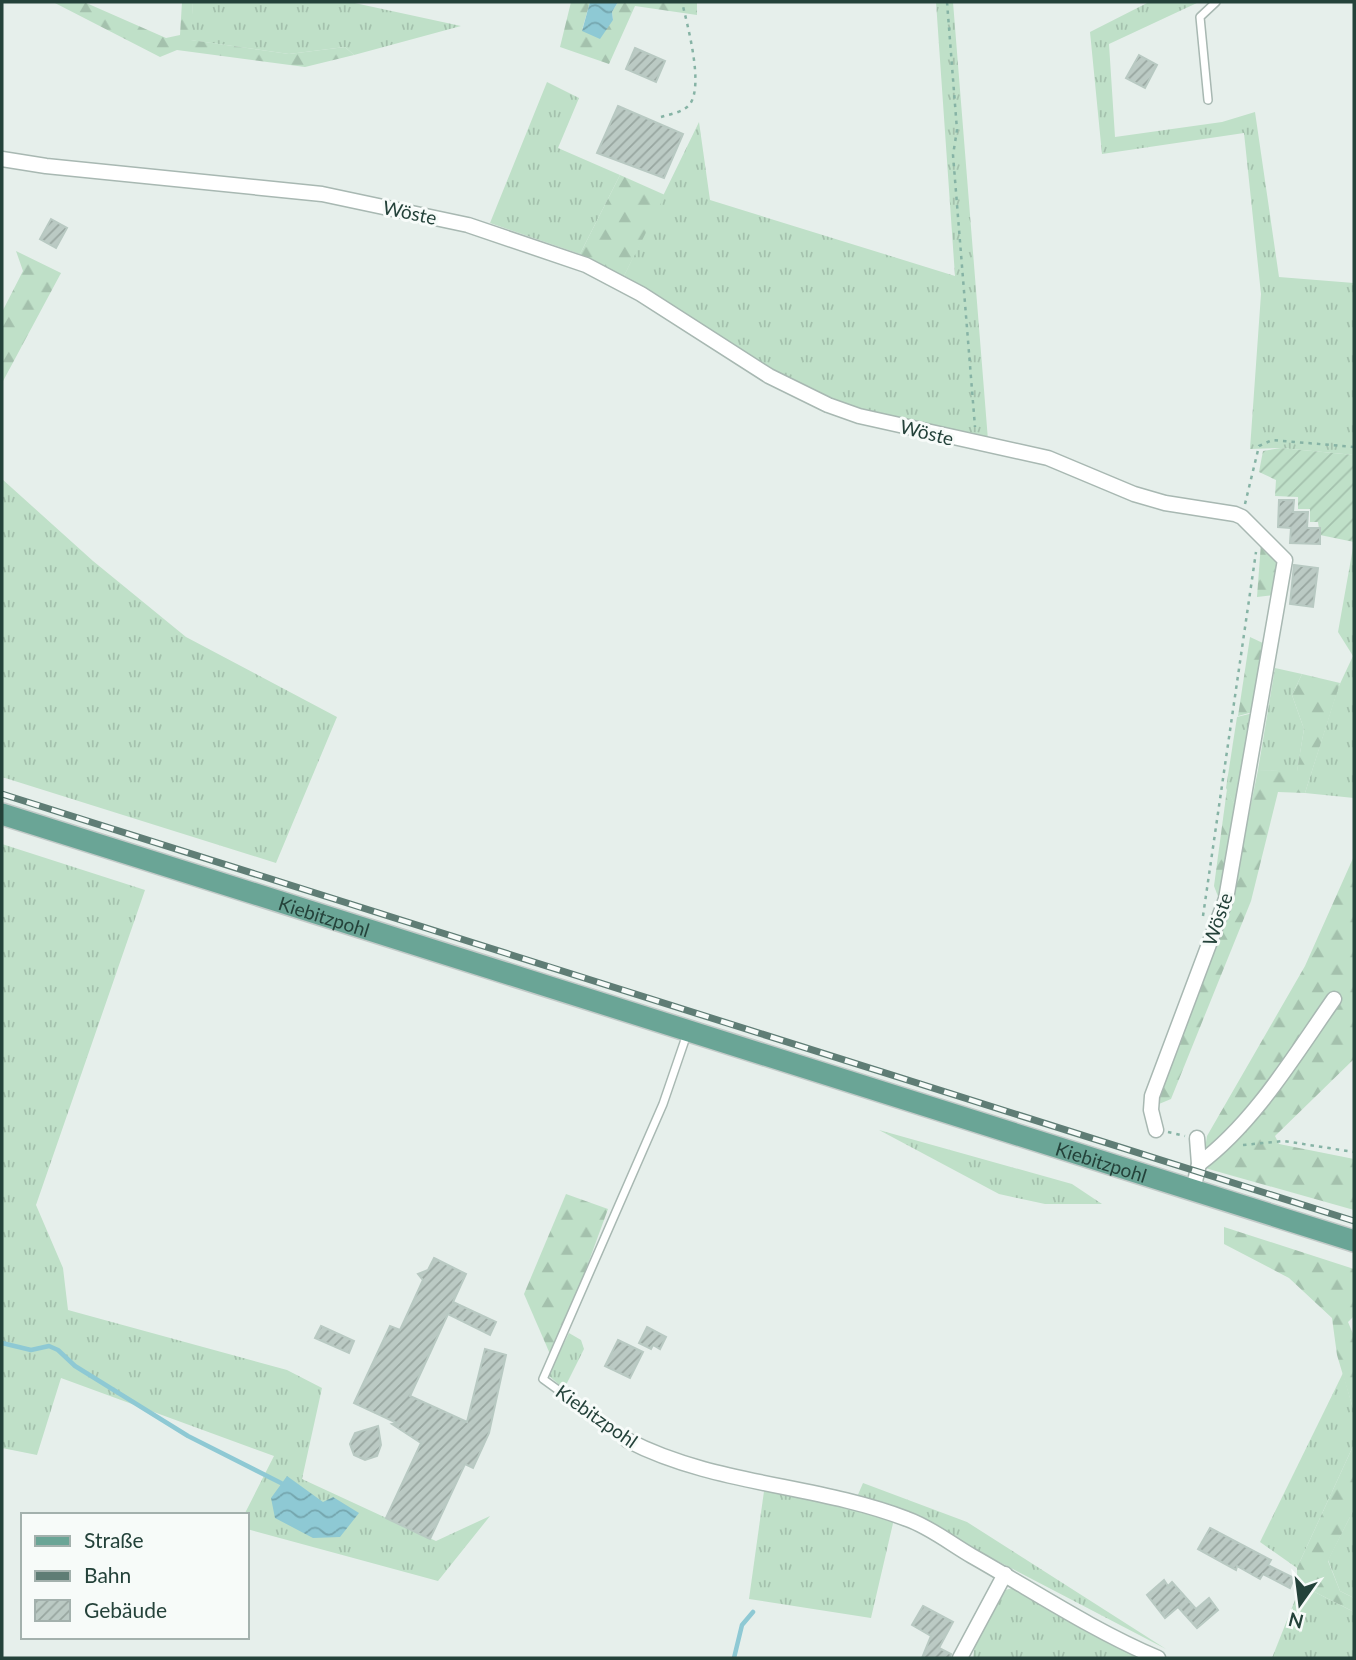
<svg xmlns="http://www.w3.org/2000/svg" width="1356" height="1660" font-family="Lato,sans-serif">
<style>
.grass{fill:url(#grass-tufts)}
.forest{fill:url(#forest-firs)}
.garden{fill:url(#garden-furrows)}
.water{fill:url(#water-waves)}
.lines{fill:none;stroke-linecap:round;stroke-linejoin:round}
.stream{stroke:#8ec9d4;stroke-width:4.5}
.building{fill:url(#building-hatch);stroke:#b8c9c2;stroke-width:2}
.service-casing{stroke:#a8b8b2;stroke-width:10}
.minor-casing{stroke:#a8b8b2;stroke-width:17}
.primary-casing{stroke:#c2cac8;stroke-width:24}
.path{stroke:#86b3a5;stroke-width:2.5;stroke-dasharray:3.5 5;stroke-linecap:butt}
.service{stroke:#fff;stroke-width:7}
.minor{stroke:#fff;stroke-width:14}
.primary{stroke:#6aa596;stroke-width:21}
.rail-casing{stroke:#5f7d75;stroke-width:7}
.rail{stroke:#f7fbf9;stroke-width:4.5;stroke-dasharray:13;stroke-linecap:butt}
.labels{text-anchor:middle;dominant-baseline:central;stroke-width:6;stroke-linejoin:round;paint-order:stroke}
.street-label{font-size:19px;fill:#24423a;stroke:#f7fbf9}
</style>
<defs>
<pattern id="grass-tufts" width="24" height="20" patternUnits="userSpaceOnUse" patternTransform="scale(1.75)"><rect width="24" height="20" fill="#bfe0c8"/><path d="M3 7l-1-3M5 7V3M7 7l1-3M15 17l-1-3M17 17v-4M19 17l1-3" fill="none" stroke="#a4c1ad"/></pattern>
<pattern id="forest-firs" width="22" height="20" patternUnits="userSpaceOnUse" patternTransform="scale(1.75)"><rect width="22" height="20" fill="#bfe0c8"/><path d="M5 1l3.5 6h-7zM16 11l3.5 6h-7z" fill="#a4c1ad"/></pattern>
<pattern id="garden-furrows" width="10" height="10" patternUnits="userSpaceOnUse" patternTransform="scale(1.75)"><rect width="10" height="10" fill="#bfe0c8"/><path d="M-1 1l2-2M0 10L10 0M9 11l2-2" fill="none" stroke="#a4c1ad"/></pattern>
<pattern id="water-waves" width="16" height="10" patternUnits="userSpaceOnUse" patternTransform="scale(1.75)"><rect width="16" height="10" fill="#8ec9d4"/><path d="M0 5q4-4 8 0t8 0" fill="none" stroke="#74a5ad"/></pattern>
<pattern id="building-hatch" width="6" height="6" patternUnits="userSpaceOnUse" patternTransform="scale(1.75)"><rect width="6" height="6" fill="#bbcac4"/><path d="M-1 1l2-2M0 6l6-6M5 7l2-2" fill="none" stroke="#98a6a0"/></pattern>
</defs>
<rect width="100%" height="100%" fill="#e6efeb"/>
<g class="grass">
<path d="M 193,2 L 350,2 L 461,26 L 354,55 L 345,47 L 289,54 L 190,40 Z"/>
<path d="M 936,2 L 953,2 L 988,440 L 846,405 L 772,373 L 623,278 L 699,122 L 710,200 L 955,276 Z"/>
<path d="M 1149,2 L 1199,2 L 1109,44 L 1115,137 L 1222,122 L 1255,112 L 1279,277 L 1354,283 L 1354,455 L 1281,448 L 1250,449 L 1261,294 L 1244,133 L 1102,154 L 1090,32 Z"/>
<path d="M 547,82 L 579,98 L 558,148 L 620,175 L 580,254 L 490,223 Z"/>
<path d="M 2,479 L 93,561 L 186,637 L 337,717 L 276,863 L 2,777 Z"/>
<path d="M 1354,542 L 1354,798 L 1305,793 L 1338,688 L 1353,656 L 1338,632 Z"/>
<path d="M 1275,668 L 1302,674 L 1292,695 L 1304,729 L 1297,772 L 1258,770 Z"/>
<path d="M 1253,713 L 1237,809 L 1226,788 L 1237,717 Z"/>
<path d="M 2,844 L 145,890 L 36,1205 L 63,1268 L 68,1310 L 287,1370 L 322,1388 L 302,1479 L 436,1541 L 490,1516 L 438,1581 L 247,1529 L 247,1515 L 244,1515 L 274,1456 L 61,1378 L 37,1455 L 2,1448 Z"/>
<path d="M 879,1130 L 1072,1184 L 1102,1204 L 1045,1204 L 999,1194 Z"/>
<path d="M 569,1333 L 581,1340 L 584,1349 L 564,1389 L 548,1375 Z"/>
<path d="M 1343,1373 L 1354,1412 L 1354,1444 L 1297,1568 L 1260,1542 Z"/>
<path d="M 863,1483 L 967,1522 L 1166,1649 L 957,1540 L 857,1497 Z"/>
<path d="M 765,1484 L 894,1519 L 871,1618 L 749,1599 Z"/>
<path d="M 1354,1509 L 1354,1598 L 1340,1591 L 1328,1560 Z"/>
<path d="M 1301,1585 L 1354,1612 L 1354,1658 L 1272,1658 Z"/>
<path d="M 1016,1587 L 1083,1630 L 1138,1658 L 973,1658 L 975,1643 L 1002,1591 Z"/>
</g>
<g class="forest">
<path d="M 53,2 L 84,2 L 166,38 L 180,35 L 182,2 L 193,2 L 191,40 L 289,54 L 345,47 L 354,55 L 305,67 L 177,50 L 160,57 Z"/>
<path d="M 571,2 L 590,2 L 582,30 L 613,20 L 612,12 L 618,2 L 697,2 L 697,15 L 635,6 L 609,64 L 560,47 Z"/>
<path d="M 620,175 L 665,195 L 623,278 L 580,254 Z"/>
<path d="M 16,251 L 61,273 L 2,383 L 2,312 L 23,271 Z"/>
<path d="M 1261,543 L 1281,564 L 1275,595 L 1257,597 Z"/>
<path d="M 1250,637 L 1265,644 L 1253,712 L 1238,716 Z"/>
<path d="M 1302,674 L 1340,683 L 1305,793 L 1278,792 L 1251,901 L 1171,1099 L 1159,1104 L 1160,1085 L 1231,901 L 1258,770 L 1297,771 L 1304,729 L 1292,695 Z"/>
<path d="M 1227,789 L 1238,811 L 1219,899 L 1214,886 Z"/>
<path d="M 1354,856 L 1354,1059 L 1275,1136 L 1279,1144 L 1354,1159 L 1354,1210 L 1205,1168 L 1203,1161 L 1207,1136 L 1305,966 Z"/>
<path d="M 566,1194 L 608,1209 L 577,1294 L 550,1354 L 524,1294 Z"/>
<path d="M 1224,1227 L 1354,1269 L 1354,1316 L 1348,1322 L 1354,1336 L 1354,1412 L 1337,1355 L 1332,1318 L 1289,1278 L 1224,1244 Z"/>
<path d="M 1354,1444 L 1354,1509 L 1328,1561 L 1340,1591 L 1354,1598 L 1354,1612 L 1301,1585 L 1297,1577 L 1297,1568 Z"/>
</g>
<path class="garden" d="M 1281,448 L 1354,455 L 1354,542 L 1320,535 L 1318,522 L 1310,522 L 1310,509 L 1298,509 L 1298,497 L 1275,496 L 1276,480 L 1259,472 L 1263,451 Z"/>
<g class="water">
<path d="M 590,2 L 618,2 L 612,12 L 613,20 L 600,39 L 582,31 Z"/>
<path d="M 287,1476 L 323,1502 L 333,1497 L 359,1513 L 340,1537 L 313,1538 L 275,1518 L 271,1498 Z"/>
</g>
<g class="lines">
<g class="stream">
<path d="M 2,1343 L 31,1350 L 49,1346 L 58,1350 L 75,1366 L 188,1436 L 281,1483"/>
<path d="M 734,1658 L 742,1625 L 753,1612"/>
</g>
</g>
<g class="building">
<path d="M 635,48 L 665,61 L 656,82 L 626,69 Z"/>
<path d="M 1139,55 L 1157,65 L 1145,88 L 1126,78 Z"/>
<path d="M 618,106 L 683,134 L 664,178 L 597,153 Z"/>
<path d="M 51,219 L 67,228 L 56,248 L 40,239 Z"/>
<path d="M 1279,500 L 1294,500 L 1293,512 L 1308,512 L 1307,528 L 1320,528 L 1320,544 L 1290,543 L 1291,528 L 1278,527 Z"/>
<path d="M 1294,565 L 1318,568 L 1313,607 L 1290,604 Z"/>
<path d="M 434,1258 L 466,1274 L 453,1302 L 496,1322 L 490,1335 L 448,1314 L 410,1396 L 467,1422 L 485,1349 L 506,1355 L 489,1433 L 473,1468 L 465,1464 L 430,1539 L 386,1518 L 421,1443 L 392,1424 L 397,1423 L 354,1403 L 390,1326 L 400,1330 L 423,1280 L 418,1274 L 428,1270 Z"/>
<path d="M 321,1326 L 354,1341 L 349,1353 L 315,1338 Z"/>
<path d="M 647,1327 L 666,1337 L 660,1349 L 653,1345 L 651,1349 L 639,1343 Z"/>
<path d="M 618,1340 L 643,1352 L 630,1378 L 605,1366 Z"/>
<path d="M 378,1426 L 381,1445 L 377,1456 L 365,1460 L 354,1455 L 350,1444 L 355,1433 Z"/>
<path d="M 1210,1528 L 1271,1560 L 1268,1565 L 1294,1578 L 1290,1588 L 1263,1574 L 1260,1579 L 1237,1566 L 1236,1570 L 1198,1549 Z"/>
<path d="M 1164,1580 L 1168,1586 L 1172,1582 L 1196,1609 L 1209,1598 L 1218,1610 L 1197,1628 L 1178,1607 L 1165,1618 L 1147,1595 Z"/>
<path d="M 923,1606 L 953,1622 L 939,1648 L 951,1654 L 950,1658 L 922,1658 L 931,1636 L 912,1625 Z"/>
</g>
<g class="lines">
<defs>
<g id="service">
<path d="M 1208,100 L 1200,17 L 1216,2"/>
<path d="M 627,1440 L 543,1379 L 663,1104 L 688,1031"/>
</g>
<g id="minor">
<path d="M 2,159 L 46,166 L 322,194 L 468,225 L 586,265 L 641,294 L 769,376 L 828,405 L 859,416 L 1048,458 L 1134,494 L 1165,503 L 1235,514 L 1242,517 L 1285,560 L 1226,899 L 1152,1096 L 1151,1110 L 1156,1130"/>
<path d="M 1199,1164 C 1255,1122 1294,1056 1334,999"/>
<path d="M 1193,1190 L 1199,1164 L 1197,1138"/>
<path d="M 627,1440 C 713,1485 816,1484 907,1519 C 930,1527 951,1544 972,1556 C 1034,1591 1092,1630 1158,1658"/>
<path d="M 960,1658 L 1005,1574"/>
</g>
<g id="primary">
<path id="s1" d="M 2,814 L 1354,1241"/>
</g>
</defs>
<use href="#service" class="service-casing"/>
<use href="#minor" class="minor-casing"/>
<use href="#primary" class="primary-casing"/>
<g class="path">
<path d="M 947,2 L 957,130 L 953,155 L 975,427"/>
<path d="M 661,117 C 671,114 684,112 690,104 C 704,84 687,24 682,2"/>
<path d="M 1245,504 L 1259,446 L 1272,440 L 1354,447"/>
<path d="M 1203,916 L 1256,552"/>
<path d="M 1168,1132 L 1185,1136"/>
<path d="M 1243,1145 L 1284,1141 L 1354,1152"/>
</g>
<use href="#service" class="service"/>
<use href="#minor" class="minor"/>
<use href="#primary" class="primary"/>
<defs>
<path id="rail" d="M 2,794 L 1354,1221"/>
</defs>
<use href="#rail" class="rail-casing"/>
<use href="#rail" class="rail"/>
</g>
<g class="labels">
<g class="street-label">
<text transform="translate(410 212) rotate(12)">Wöste</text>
<text transform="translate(927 432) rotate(14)">Wöste</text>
<text stroke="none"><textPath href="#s1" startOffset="338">Kiebitzpohl</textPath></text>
<text transform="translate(1217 919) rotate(-71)">Wöste</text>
<text stroke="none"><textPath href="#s1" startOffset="1153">Kiebitzpohl</textPath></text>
<text transform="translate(597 1416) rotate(35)">Kiebitzpohl</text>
</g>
</g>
<rect width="1356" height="1660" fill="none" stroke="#24423a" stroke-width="7"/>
<rect x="21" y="1513" width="228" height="126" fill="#f7fbf9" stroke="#a3b1ad" stroke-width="2"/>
<rect x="35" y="1536" width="35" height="10" fill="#6aa596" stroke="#a3b1ad" stroke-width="2"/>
<text x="84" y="1548" font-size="21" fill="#24423a">Straße</text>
<rect x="35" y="1571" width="35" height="10" fill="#5f7d75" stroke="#a3b1ad" stroke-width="2"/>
<text x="84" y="1583" font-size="21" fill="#24423a">Bahn</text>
<rect x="35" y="1600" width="35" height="21" fill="url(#building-hatch)" stroke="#a3b1ad" stroke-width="2"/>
<text x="84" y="1618" font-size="21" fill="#24423a">Gebäude</text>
<g transform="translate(1300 1604) rotate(194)" stroke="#f7fbf9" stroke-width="5" paint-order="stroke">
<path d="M0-5L12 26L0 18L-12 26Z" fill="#24423a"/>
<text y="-10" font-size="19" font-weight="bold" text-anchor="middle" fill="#24423a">N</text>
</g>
</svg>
